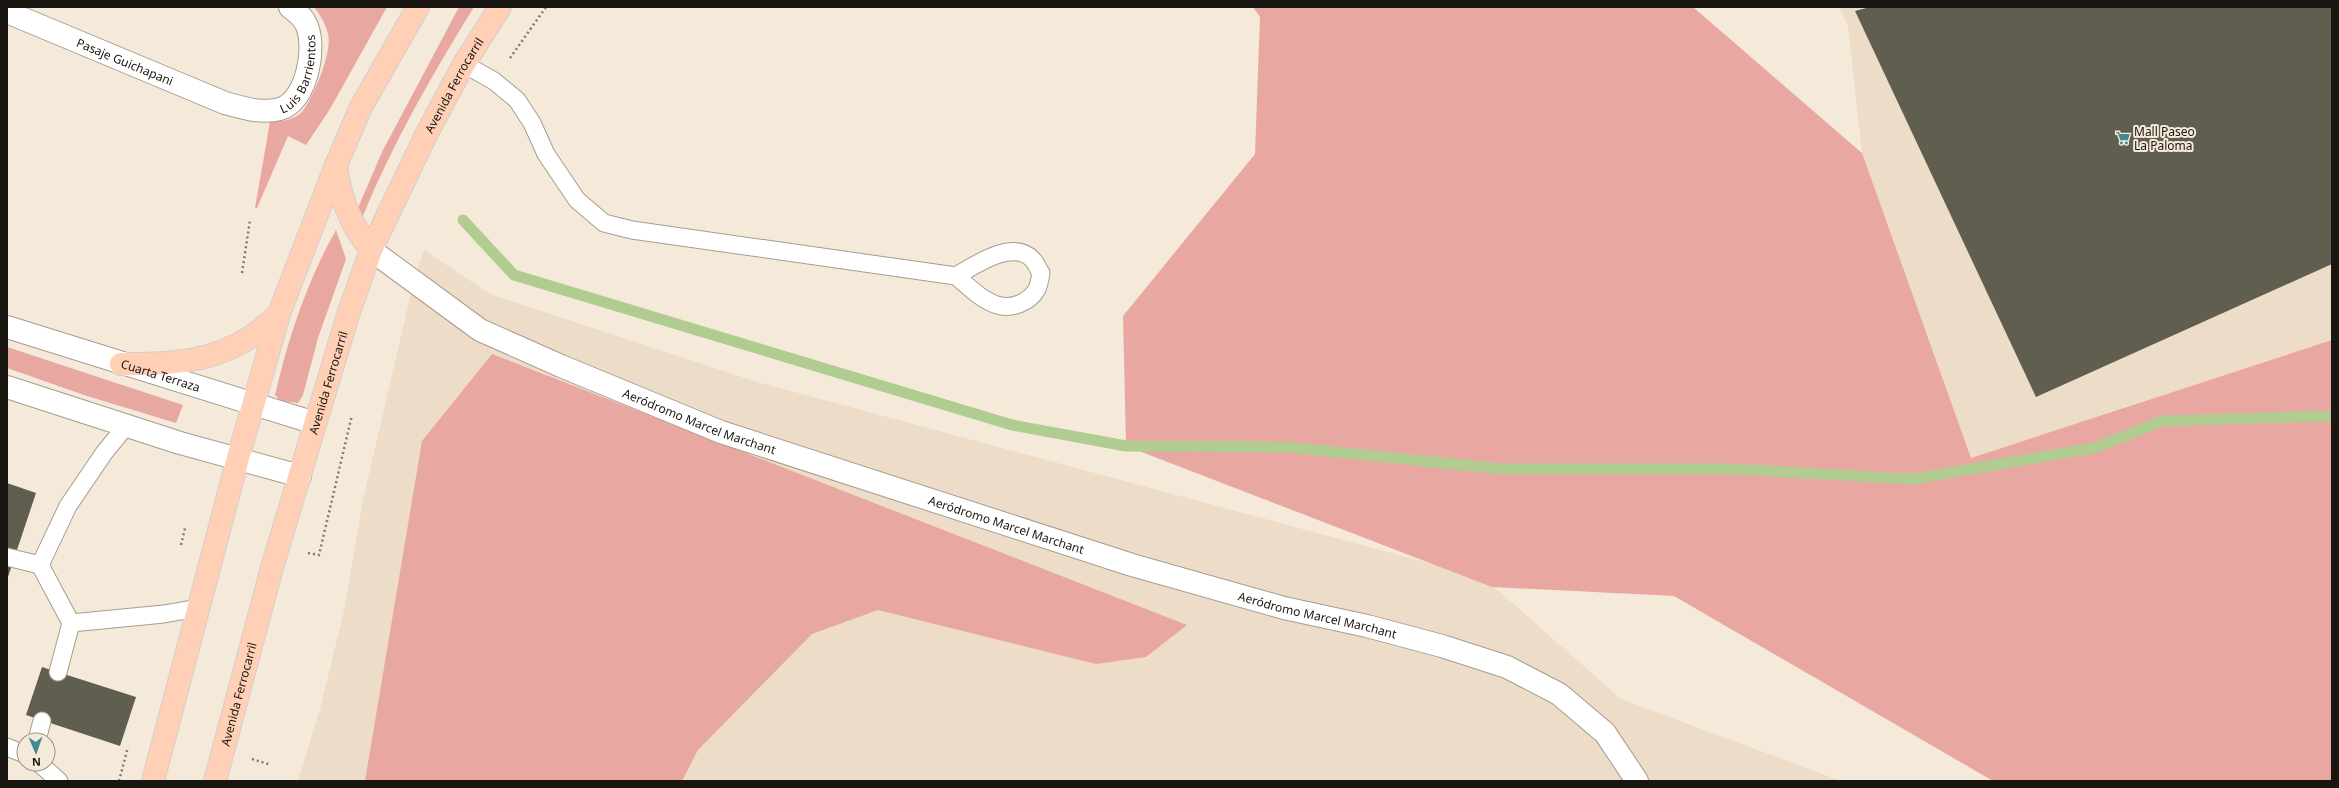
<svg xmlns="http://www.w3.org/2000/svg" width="2339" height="788" font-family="'Noto Sans',sans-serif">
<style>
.built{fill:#edddc8}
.green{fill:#e9a7a2}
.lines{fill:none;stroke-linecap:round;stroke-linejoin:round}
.stream{stroke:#b1cc91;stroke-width:11}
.building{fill:#605f4f}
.service-casing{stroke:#a79c8e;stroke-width:19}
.minor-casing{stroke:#a79c8e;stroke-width:24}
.secondary-casing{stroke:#a79c8e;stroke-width:24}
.primary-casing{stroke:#d1d0cf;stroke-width:24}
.path{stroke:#817970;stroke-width:2.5;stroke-dasharray:2 3;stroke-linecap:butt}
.service{stroke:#fff;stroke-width:17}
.minor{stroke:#fff;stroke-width:22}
.secondary{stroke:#fff;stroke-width:22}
.primary{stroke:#ffd0b5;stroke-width:22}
.labels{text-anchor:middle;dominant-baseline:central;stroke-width:4;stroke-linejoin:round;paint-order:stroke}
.street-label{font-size:12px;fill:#191510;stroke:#f5e9da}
.poi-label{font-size:12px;fill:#191510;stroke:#f5e9da;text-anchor:start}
</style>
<rect width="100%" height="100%" fill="#f5e9da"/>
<g class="built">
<path d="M 1839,7 L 2332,7 L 2332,622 L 1971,458 L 1862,153 L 1848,26 Z"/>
<path d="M 424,250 L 490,294 L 757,382 L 1484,578 L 1621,699 L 1841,781 L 298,781 L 320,709 L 344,611 L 363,500 L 414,280 Z"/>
</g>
<g class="green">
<path d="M 314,7 L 387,7 L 330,109 L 306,145 L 288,136 L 257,208 L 255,208 L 270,122 C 280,122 294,120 302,112 C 313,98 333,52 328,34 C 326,24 320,15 314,7 Z"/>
<path d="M 459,7 L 474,7 C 432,75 392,144 362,218 L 358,208 L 382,152 Z"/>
<path d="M 1253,7 L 1693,7 L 1862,153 L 1971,458 L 2332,340 L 2332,781 L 1993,781 L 1674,596 L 1492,587 L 1126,446 L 1123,316 L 1255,154 L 1260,17 Z"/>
<path d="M 336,230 L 346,259 L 318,338 L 303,395 L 298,403 L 281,401 L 275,395 C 288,339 307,281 336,230 Z"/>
<path d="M 7,347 L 183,405 L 176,423 L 87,396 L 7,368 Z"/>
<path d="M 492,354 L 1187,625 L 1146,657 L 1096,664 L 878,610 L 812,634 L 698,750 L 682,781 L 365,781 L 422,441 Z"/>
</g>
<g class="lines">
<path class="stream" d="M 463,220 L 514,275 L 1012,425 L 1126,446 L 1286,447 L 1503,469 L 1733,469 L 1913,479 L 2094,448 L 2162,421 L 2332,416"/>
</g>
<g class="building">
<path d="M 1870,7 L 2332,7 L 2332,264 L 2036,397 L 1855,11 Z"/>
<path d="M 7,483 L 36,493 L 7,580 Z"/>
<path d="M 42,667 L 136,697 L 120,746 L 26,715 Z"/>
</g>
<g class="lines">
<defs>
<g id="service">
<path d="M 464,64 L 494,81 L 517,100 L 532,123 L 546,154 L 577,200 L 604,223 L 632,230 L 956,276 C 968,286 981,300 997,305 C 1011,310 1030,302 1037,289 C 1039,285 1040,278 1041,273 C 1038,269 1036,263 1033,260 C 1014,238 975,265 956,276"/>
<path d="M 7,557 L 40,565 L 71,623"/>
<path d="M 40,565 L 68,506 L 104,453 L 126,426"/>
<path d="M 58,672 L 71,623 L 164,614 L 198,608"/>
<path d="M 37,740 L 42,721"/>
<path d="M 7,747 L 24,754"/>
<path d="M 40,764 L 59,781"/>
</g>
<g id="minor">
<path id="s1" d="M 7,12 L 225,103 C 243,108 262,114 280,109 C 307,102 318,44 305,22 C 302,16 295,11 290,7"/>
<path id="s2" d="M 371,250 L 480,330 L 561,366 L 721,432 L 1132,565 L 1284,608 L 1367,626 L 1442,646 L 1507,667 L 1559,694 L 1605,733 L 1637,781"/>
</g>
<g id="secondary">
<path id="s3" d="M 7,327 L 315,423"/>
<path d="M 7,387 L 180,443 L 300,476"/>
</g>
<g id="primary">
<path d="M 336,165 C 340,198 350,224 371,250"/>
<path d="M 121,364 C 182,365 236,360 280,312"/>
<path d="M 153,781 L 238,458 L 280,311 L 336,165 L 361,107 L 418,7"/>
<path id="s4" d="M 215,781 L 273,564 L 348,315 L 371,250 L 427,133 L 464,64 L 500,7"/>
</g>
</defs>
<use href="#service" class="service-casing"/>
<use href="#minor" class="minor-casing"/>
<use href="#secondary" class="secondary-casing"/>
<use href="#primary" class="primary-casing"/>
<g class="path">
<path d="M 510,58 L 546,7"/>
<path d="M 242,273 L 250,220"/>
<path d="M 181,545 L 185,528 L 187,528"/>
<path d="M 308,553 L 319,555 L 352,415"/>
<path d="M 252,759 L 271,765"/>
<path d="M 119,781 L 128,747"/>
</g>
<use href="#service" class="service"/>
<use href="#minor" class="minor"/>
<use href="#secondary" class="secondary"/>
<use href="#primary" class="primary"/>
</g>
<defs>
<symbol id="supermarket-bare" viewBox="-9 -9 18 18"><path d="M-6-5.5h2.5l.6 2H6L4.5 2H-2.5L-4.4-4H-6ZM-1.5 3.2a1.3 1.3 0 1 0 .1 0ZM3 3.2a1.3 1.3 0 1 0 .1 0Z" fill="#428991" stroke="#f5e9da" stroke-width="2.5" paint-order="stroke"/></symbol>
</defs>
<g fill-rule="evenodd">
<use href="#supermarket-bare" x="2113" y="128" width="20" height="20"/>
</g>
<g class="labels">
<g class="street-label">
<text stroke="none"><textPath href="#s1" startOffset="128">Pasaje Guichapani</textPath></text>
<text stroke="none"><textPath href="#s1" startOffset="335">Luis Barrientos</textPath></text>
<text stroke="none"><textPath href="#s4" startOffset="738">Avenida Ferrocarril</textPath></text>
<text stroke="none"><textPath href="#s3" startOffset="161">Cuarta Terraza</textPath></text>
<text stroke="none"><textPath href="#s4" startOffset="414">Avenida Ferrocarril</textPath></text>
<text stroke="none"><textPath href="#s2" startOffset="373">Aeródromo Marcel Marchant</textPath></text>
<text stroke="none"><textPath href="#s2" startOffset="697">Aeródromo Marcel Marchant</textPath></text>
<text stroke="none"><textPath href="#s2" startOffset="1021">Aeródromo Marcel Marchant</textPath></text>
<text stroke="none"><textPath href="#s4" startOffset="90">Avenida Ferrocarril</textPath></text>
</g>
<g class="poi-label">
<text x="2134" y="131">Mall Paseo<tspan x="2134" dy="14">La Paloma</tspan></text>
</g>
</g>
<rect width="2339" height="788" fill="none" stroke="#191510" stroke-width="16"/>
<g transform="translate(36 752) rotate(178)"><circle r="19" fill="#f5e9da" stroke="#9d9489"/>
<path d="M0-3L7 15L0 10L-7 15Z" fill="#428991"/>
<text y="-6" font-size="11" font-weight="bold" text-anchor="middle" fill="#191510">N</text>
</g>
</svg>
